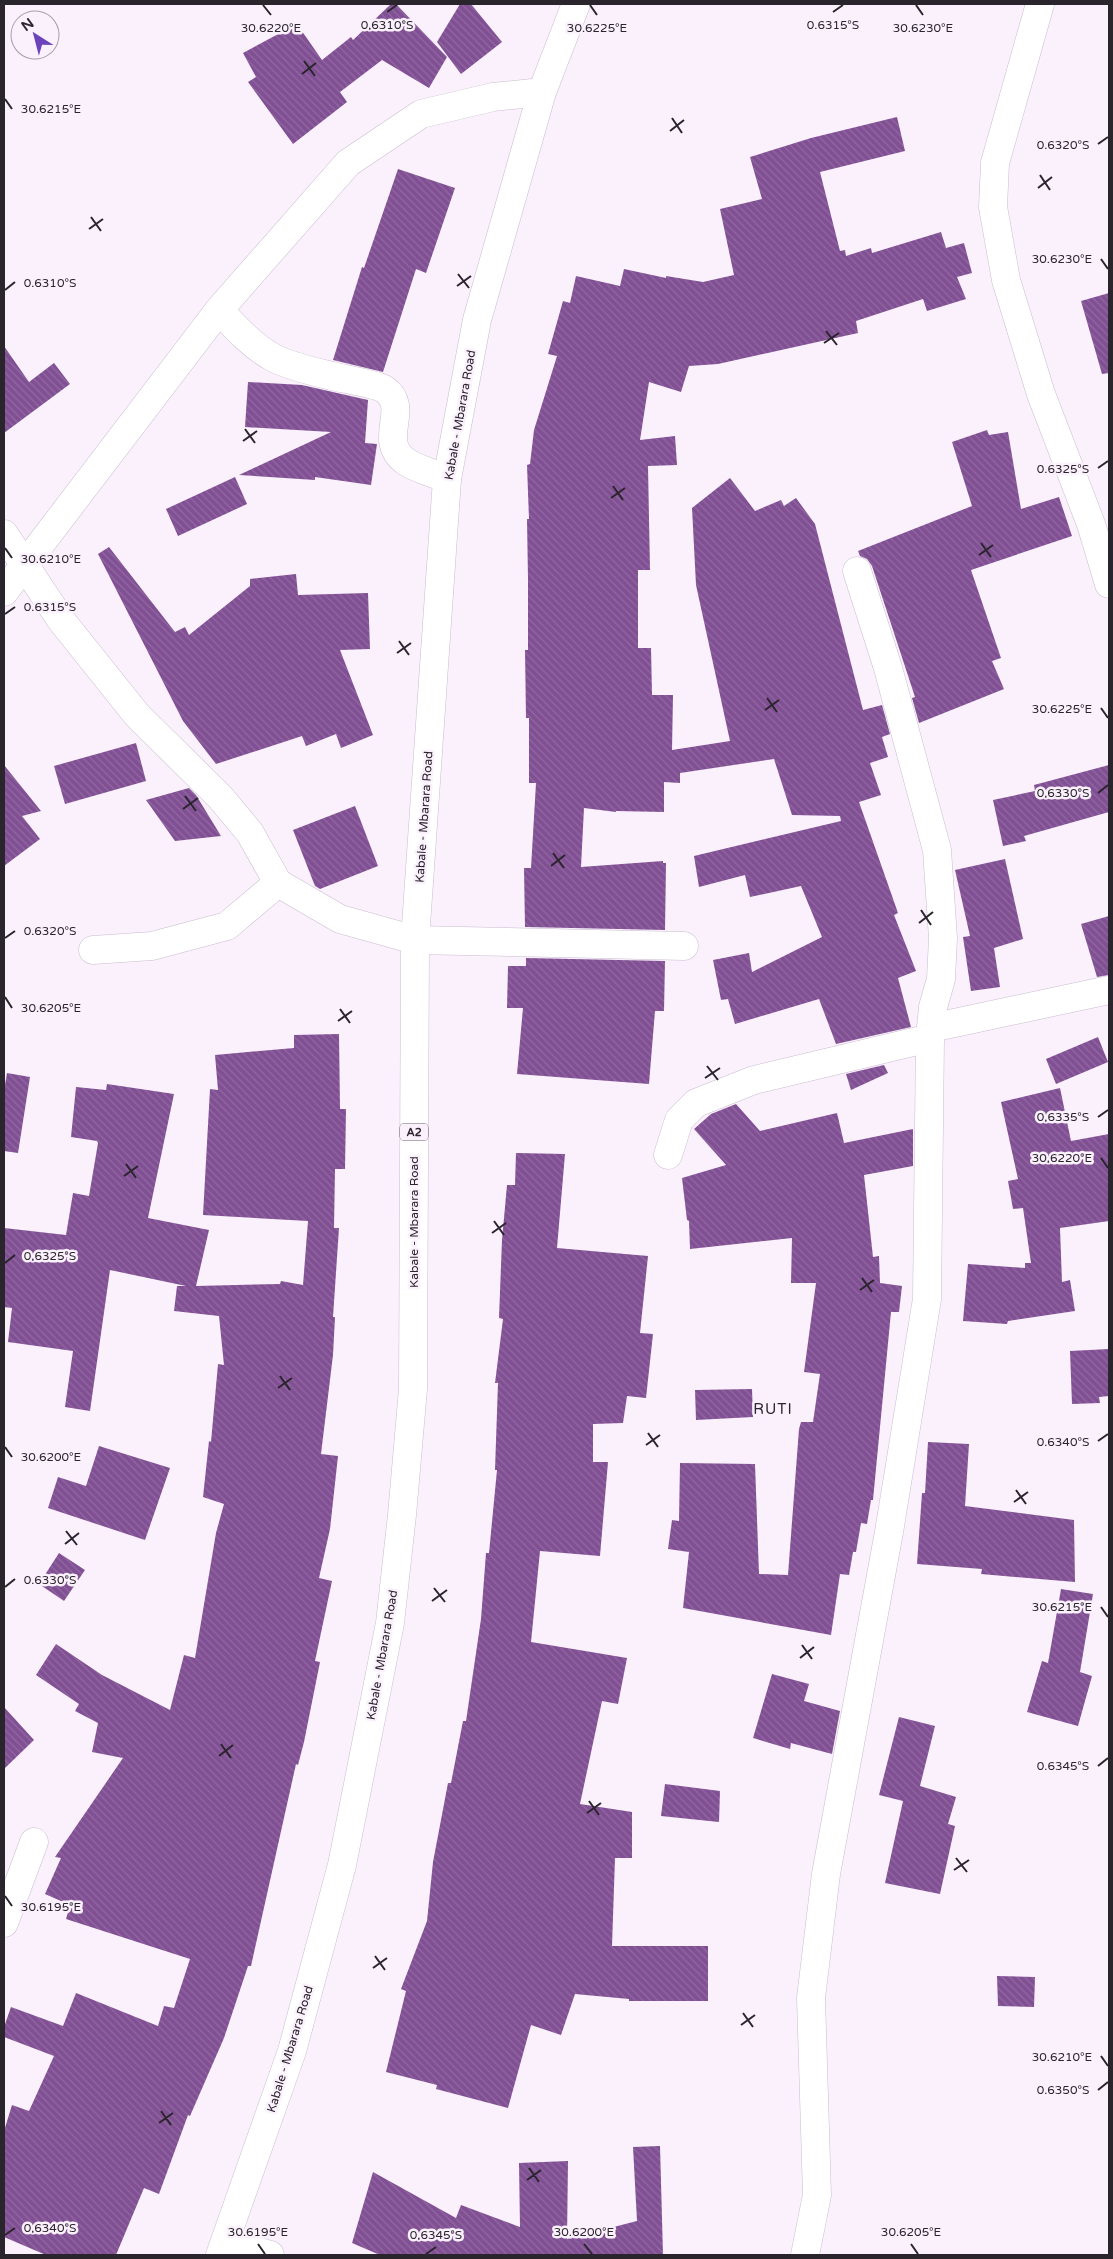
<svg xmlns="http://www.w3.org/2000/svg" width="1113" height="2259" font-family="'Varela Round',sans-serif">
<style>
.building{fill:url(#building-back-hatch)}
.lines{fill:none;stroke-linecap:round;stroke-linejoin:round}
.minor-casing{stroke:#cabccf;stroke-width:29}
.major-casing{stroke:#cabccf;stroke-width:29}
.minor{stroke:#fff;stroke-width:28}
.major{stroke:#fff;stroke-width:28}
.ticks{fill:none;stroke:#2a242c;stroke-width:2}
.labels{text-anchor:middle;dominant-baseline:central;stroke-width:5;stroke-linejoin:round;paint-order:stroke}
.shield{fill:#faf1fd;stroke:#68626b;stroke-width:1}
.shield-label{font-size:11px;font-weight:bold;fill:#2a242c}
.street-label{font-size:12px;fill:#2a242c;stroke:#faf1fd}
.quarter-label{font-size:15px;letter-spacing:1px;fill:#2a242c;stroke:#faf1fd}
.ticks-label{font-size:12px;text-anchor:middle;fill:#2a242c;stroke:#faf1fd;stroke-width:5;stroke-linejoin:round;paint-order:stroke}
</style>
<defs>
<pattern id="building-back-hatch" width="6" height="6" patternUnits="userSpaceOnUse" patternTransform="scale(1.25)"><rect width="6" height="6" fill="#814f94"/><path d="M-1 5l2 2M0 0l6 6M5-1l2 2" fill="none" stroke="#906a9f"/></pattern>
</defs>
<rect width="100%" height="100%" fill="#faf1fd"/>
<g class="building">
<path d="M 391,4 L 396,4 L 447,57 L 429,88 L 382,60 L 340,92 L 347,102 L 293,144 L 248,82 L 256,77 L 243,53 L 297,24 L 322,60 L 351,37 L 353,40 Z"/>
<path d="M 460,4 L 471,4 L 502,42 L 461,74 L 437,42 Z"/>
<path d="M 897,117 L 905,151 L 820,172 L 840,251 L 845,250 L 846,256 L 871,248 L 872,253 L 941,232 L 946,248 L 964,243 L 972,273 L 957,277 L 966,299 L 927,311 L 923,299 L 856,321 L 858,333 L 718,364 L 689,366 L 681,392 L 649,382 L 640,440 L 675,436 L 677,465 L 648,466 L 650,570 L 638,570 L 638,648 L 651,648 L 652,695 L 673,695 L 672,750 L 730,741 L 696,585 L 692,508 L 730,478 L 755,511 L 781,500 L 784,506 L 796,498 L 815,524 L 863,710 L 882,705 L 890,734 L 882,737 L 888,757 L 870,763 L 881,795 L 859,802 L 898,913 L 894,915 L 916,971 L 898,978 L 911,1027 L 836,1044 L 819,999 L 735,1024 L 728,999 L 721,1000 L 713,960 L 749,953 L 752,972 L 822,937 L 801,886 L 750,897 L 745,875 L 699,887 L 694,856 L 841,821 L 840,816 L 792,815 L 774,759 L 680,773 L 680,783 L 664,782 L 664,812 L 616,811 L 616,812 L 584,808 L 581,867 L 663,861 L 663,863 L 666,863 L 665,930 L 525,927 L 524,868 L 531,868 L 536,783 L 529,783 L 529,718 L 526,718 L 525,650 L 528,650 L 528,579 L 527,519 L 529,519 L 527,465 L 530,464 L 534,430 L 557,356 L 548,354 L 563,301 L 570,303 L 576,276 L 620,286 L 624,269 L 666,278 L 666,276 L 703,282 L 734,275 L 720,209 L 762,199 L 750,157 L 811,138 Z"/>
<path d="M 398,169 L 455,188 L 426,273 L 416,269 L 383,372 L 333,360 L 362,267 L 364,268 Z"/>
<path d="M 1109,293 L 1109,373 L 1102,374 L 1081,301 Z"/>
<path d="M 4,346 L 29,382 L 54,363 L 70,384 L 4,433 Z"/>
<path d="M 248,382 L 302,385 L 368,400 L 365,443 L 377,444 L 371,485 L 315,477 L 315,480 L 239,475 L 331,432 L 245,427 Z"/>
<path d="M 987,430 L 989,435 L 1008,432 L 1021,509 L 1059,497 L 1072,536 L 971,570 L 1001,658 L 992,661 L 1004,689 L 919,723 L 912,698 L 915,697 L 872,566 L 867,559 L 860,556 L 858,551 L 972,506 L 952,442 Z"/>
<path d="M 235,477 L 247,504 L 178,536 L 166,509 Z"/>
<path d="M 109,547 L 175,632 L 185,627 L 189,635 L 250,586 L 250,579 L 296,574 L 298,595 L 368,593 L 370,649 L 340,650 L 373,735 L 341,748 L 336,734 L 306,746 L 302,736 L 216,764 L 183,721 L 98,554 Z"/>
<path d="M 136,743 L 146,781 L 65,804 L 54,766 Z"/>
<path d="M 4,765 L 41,811 L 22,816 L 40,839 L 4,866 Z"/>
<path d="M 1109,765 L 1109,812 L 1024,836 L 1026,841 L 1003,846 L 993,800 L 1035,791 L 1034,785 Z"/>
<path d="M 189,788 L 196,795 L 221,836 L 175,841 L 146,800 Z"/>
<path d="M 355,806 L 378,866 L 320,889 L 315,886 L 293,830 Z"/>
<path d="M 1005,859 L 1023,939 L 994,948 L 1000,987 L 971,991 L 963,937 L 970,936 L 955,870 Z"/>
<path d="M 1109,916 L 1109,975 L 1097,977 L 1081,924 Z"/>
<path d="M 526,958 L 665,961 L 664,1011 L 655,1011 L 649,1084 L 517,1074 L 523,1008 L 507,1008 L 508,966 L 526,966 Z"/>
<path d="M 339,1034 L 340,1109 L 346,1109 L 345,1169 L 335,1169 L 334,1228 L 339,1228 L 333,1317 L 335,1317 L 333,1355 L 321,1454 L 338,1456 L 330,1529 L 319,1578 L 332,1581 L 315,1661 L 320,1662 L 304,1742 L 298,1765 L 296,1764 L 251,1966 L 248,1966 L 224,2038 L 190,2116 L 188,2115 L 159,2194 L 144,2188 L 116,2255 L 46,2255 L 4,2237 L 4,2131 L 12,2105 L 29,2111 L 54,2056 L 4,2037 L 4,2027 L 11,2007 L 63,2026 L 76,1993 L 158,2026 L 164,2006 L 174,2008 L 190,1959 L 66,1919 L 70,1905 L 45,1894 L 61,1858 L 55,1857 L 123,1758 L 92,1752 L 98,1723 L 75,1711 L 79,1704 L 36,1675 L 56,1644 L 102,1675 L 170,1710 L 184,1655 L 195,1658 L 216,1533 L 224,1504 L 203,1497 L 209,1441 L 211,1442 L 218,1364 L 224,1365 L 219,1316 L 174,1311 L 177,1286 L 186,1286 L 110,1270 L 90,1411 L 65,1407 L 73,1351 L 8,1342 L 12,1308 L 4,1307 L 4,1228 L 66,1235 L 73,1193 L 89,1196 L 98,1143 L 97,1141 L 71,1137 L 76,1087 L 106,1090 L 107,1084 L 174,1094 L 148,1218 L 209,1230 L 196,1286 L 280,1284 L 281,1281 L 303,1285 L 308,1221 L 203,1215 L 210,1089 L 218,1090 L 215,1055 L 294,1048 L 294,1035 Z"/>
<path d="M 1098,1037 L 1108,1062 L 1056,1084 L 1046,1059 Z"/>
<path d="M 884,1065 L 888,1073 L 851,1090 L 846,1074 Z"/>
<path d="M 7,1073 L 30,1077 L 18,1153 L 4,1151 L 4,1091 Z"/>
<path d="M 1060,1088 L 1071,1141 L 1109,1134 L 1109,1221 L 1060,1228 L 1062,1282 L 1070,1280 L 1075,1311 L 1008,1321 L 1007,1324 L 963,1321 L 968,1264 L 1025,1268 L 1025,1263 L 1031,1263 L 1023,1208 L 1013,1209 L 1008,1181 L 1018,1179 L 1001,1102 Z"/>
<path d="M 736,1104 L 760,1131 L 837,1113 L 844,1143 L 913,1129 L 913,1166 L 864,1175 L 873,1257 L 879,1256 L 880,1283 L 902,1286 L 899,1312 L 891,1312 L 873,1500 L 871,1500 L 867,1524 L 861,1523 L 856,1552 L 853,1552 L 849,1575 L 840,1574 L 831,1635 L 683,1608 L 689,1552 L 668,1549 L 672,1520 L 679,1521 L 680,1463 L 755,1464 L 759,1574 L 788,1575 L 799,1429 L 801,1422 L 813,1422 L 820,1374 L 804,1372 L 816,1283 L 791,1283 L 792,1238 L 690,1249 L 689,1221 L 687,1220 L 682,1178 L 726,1165 L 694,1129 L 711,1114 Z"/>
<path d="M 516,1153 L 565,1154 L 557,1248 L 648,1256 L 640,1333 L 653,1334 L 646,1398 L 627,1396 L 623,1423 L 593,1424 L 593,1462 L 608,1462 L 600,1556 L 540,1551 L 531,1642 L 627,1658 L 618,1704 L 602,1701 L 580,1804 L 632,1812 L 632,1858 L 615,1858 L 612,1946 L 708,1946 L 708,2001 L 629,2001 L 629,1999 L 575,1994 L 561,2035 L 531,2025 L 508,2108 L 436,2089 L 437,2085 L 386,2072 L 406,1991 L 401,1989 L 427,1921 L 433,1862 L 448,1783 L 451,1783 L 463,1721 L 466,1721 L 481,1619 L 486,1553 L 489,1553 L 497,1470 L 495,1470 L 498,1383 L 495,1383 L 503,1319 L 499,1318 L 502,1240 L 507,1185 L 515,1185 Z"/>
<path d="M 1109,1349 L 1109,1396 L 1099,1397 L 1100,1403 L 1072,1404 L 1070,1351 Z"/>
<path d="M 752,1389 L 753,1417 L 696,1420 L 695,1390 Z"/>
<path d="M 928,1442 L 969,1444 L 965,1506 L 1074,1520 L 1075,1582 L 981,1574 L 982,1569 L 917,1564 L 922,1493 L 925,1493 Z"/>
<path d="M 99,1446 L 170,1468 L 145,1540 L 48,1508 L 58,1477 L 86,1486 Z"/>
<path d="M 59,1553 L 85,1570 L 64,1601 L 39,1584 Z"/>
<path d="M 1061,1589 L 1093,1594 L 1080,1672 L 1092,1676 L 1078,1726 L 1027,1712 L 1042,1661 L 1048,1663 Z"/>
<path d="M 772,1674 L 809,1684 L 804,1701 L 840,1711 L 832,1754 L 791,1743 L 790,1749 L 753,1738 Z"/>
<path d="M 4,1707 L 34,1740 L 4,1769 Z"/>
<path d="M 899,1717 L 935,1726 L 920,1786 L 956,1797 L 948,1824 L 955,1826 L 940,1894 L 885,1883 L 903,1801 L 879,1795 Z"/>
<path d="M 665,1784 L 720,1791 L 719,1822 L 661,1816 Z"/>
<path d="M 997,1976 L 1035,1977 L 1034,2007 L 998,2006 Z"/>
<path d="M 660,2146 L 663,2255 L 380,2255 L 352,2243 L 373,2172 L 456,2218 L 461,2205 L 520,2227 L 519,2163 L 568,2161 L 567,2239 L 637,2221 L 633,2147 Z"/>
</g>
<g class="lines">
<defs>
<g id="minor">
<path d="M 1040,4 L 995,163 L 993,207 L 1006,280 L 1041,394 L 1091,524 L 1109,584"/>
<path d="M 219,310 C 235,327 253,347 274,358 C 289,366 315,372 332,376 C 344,379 376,384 384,389 C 412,408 376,439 405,461 C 416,469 434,473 447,479"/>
<path d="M 4,534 L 61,620 L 137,715 L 220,797 L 250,833 L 278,883 L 340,919 L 415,940 L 684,946"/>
<path d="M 4,592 L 219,310 L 348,163 L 421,114 L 493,97 L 542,92"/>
<path d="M 93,950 L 152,946 L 227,926 L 278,883"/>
<path d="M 931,1028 L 1109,990"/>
<path d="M 668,1155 L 679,1120 L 696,1103 L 754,1080 L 930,1038"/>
<path d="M 4,1923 L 34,1842"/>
<path d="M 226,2242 L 270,2255"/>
<path d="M 805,2255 L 817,2195 L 811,1998 L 826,1874 L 889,1532 L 927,1299 L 930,1038 L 933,1007 L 941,979 L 943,938 L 937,850 L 888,668 L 857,571"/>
</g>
<path id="major" d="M 220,2255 L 292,2051 L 342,1865 L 390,1623 L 402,1515 L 413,1389 L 415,940 L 447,479 L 477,320 L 542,92 L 576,4"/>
</defs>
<use href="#minor" class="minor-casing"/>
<use href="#major" class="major-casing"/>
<use href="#minor" class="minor"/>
<use href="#major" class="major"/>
</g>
<path class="ticks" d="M 263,5 L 271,15M 590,5 L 597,15M 916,5 L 923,15M 387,12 L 397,5M 833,12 L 843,5M 304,61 L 315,76M 302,74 L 316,63M 5,99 L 12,109M 672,118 L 682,133M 670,131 L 684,120M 1098,144 L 1108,137M 1040,175 L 1050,190M 1038,188 L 1052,177M 91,217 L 101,231M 89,229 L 103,219M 1101,259 L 1108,269M 458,274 L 469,288M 457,286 L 471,276M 5,290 L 15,282M 826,331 L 837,345M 824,343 L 839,333M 245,429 L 255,443M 243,441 L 257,431M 1098,468 L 1108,461M 613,486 L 623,500M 611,498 L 625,488M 981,543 L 991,557M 5,548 L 12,558M 979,555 L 993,545M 5,614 L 15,607M 399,641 L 409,655M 397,653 L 411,643M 767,698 L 777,712M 1101,708 L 1108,718M 765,710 L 779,700M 1098,793 L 1108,785M 185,796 L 196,811M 183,809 L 198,798M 553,853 L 564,868M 551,866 L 565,855M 921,910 L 931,925M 919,923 L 933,912M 5,938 L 15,931M 5,997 L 12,1008M 340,1009 L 350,1023M 338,1021 L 352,1011M 707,1066 L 718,1080M 705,1078 L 720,1068M 1098,1117 L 1108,1110M 1101,1158 L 1108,1168M 126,1164 L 136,1178M 124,1176 L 138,1166M 494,1221 L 504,1235M 492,1233 L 506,1223M 5,1263 L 15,1255M 862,1278 L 872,1292M 860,1290 L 874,1280M 280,1376 L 290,1390M 278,1388 L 292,1378M 648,1433 L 658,1447M 1098,1441 L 1108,1434M 646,1445 L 660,1435M 5,1447 L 12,1457M 1016,1490 L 1026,1504M 1014,1502 L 1028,1492M 66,1531 L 77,1545M 65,1544 L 79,1533M 5,1587 L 15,1579M 434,1588 L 445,1602M 432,1601 L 447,1590M 1101,1607 L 1108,1617M 802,1645 L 812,1659M 800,1658 L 814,1647M 221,1744 L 231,1758M 219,1756 L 233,1745M 1098,1766 L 1108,1758M 589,1801 L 599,1815M 587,1813 L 601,1803M 956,1858 L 967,1872M 954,1870 L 969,1860M 5,1896 L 12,1906M 375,1956 L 385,1970M 373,1968 L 387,1958M 743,2013 L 753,2027M 741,2025 L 755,2015M 1101,2056 L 1108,2066M 1098,2090 L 1108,2082M 161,2111 L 171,2125M 159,2123 L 173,2113M 529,2168 L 539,2182M 527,2180 L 541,2170M 5,2235 L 15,2228M 258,2244 L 265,2254M 584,2244 L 592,2254M 911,2244 L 918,2254M 426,2254 L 436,2247"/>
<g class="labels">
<rect class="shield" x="400" y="1123.5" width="28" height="17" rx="4"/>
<g class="shield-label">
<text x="414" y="1132">A2</text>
</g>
<g class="street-label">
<text transform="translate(460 415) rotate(-80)">Kabale - Mbarara Road</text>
<text transform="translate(424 817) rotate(-86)">Kabale - Mbarara Road</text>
<text transform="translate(414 1222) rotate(-90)">Kabale - Mbarara Road</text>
<text transform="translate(382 1655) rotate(-80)">Kabale - Mbarara Road</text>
<text transform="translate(290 2049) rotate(-73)">Kabale - Mbarara Road</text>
</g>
<g class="quarter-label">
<text x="773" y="1409">RUTI</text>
</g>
</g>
<g class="ticks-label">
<text x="387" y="29">0.6310°S</text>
<text x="833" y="29">0.6315°S</text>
<text x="271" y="32">30.6220°E</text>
<text x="597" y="32">30.6225°E</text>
<text x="923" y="32">30.6230°E</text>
<text x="51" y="113">30.6215°E</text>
<text x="1063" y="149">0.6320°S</text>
<text x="1062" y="263">30.6230°E</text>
<text x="50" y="287">0.6310°S</text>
<text x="1063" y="473">0.6325°S</text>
<text x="51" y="563">30.6210°E</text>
<text x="50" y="611">0.6315°S</text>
<text x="1062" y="713">30.6225°E</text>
<text x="1063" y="797">0.6330°S</text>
<text x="50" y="935">0.6320°S</text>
<text x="51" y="1012">30.6205°E</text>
<text x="1063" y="1121">0.6335°S</text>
<text x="1062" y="1162">30.6220°E</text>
<text x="50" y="1260">0.6325°S</text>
<text x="1063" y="1446">0.6340°S</text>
<text x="51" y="1461">30.6200°E</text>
<text x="50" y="1584">0.6330°S</text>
<text x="1062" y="1611">30.6215°E</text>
<text x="1063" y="1770">0.6345°S</text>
<text x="51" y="1911">30.6195°E</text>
<text x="1062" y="2061">30.6210°E</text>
<text x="1063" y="2094">0.6350°S</text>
<text x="50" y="2232">0.6340°S</text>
<text x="258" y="2236">30.6195°E</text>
<text x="584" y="2236">30.6200°E</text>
<text x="911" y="2236">30.6205°E</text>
<text x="436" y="2239">0.6345°S</text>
</g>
<rect width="1113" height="2259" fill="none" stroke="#2a242c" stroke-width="10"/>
<g transform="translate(35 35) rotate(324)"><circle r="24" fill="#faf1fd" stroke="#a79fa9"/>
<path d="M0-4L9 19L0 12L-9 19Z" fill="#6c43bb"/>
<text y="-8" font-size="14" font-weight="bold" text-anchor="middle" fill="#2a242c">N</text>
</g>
</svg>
